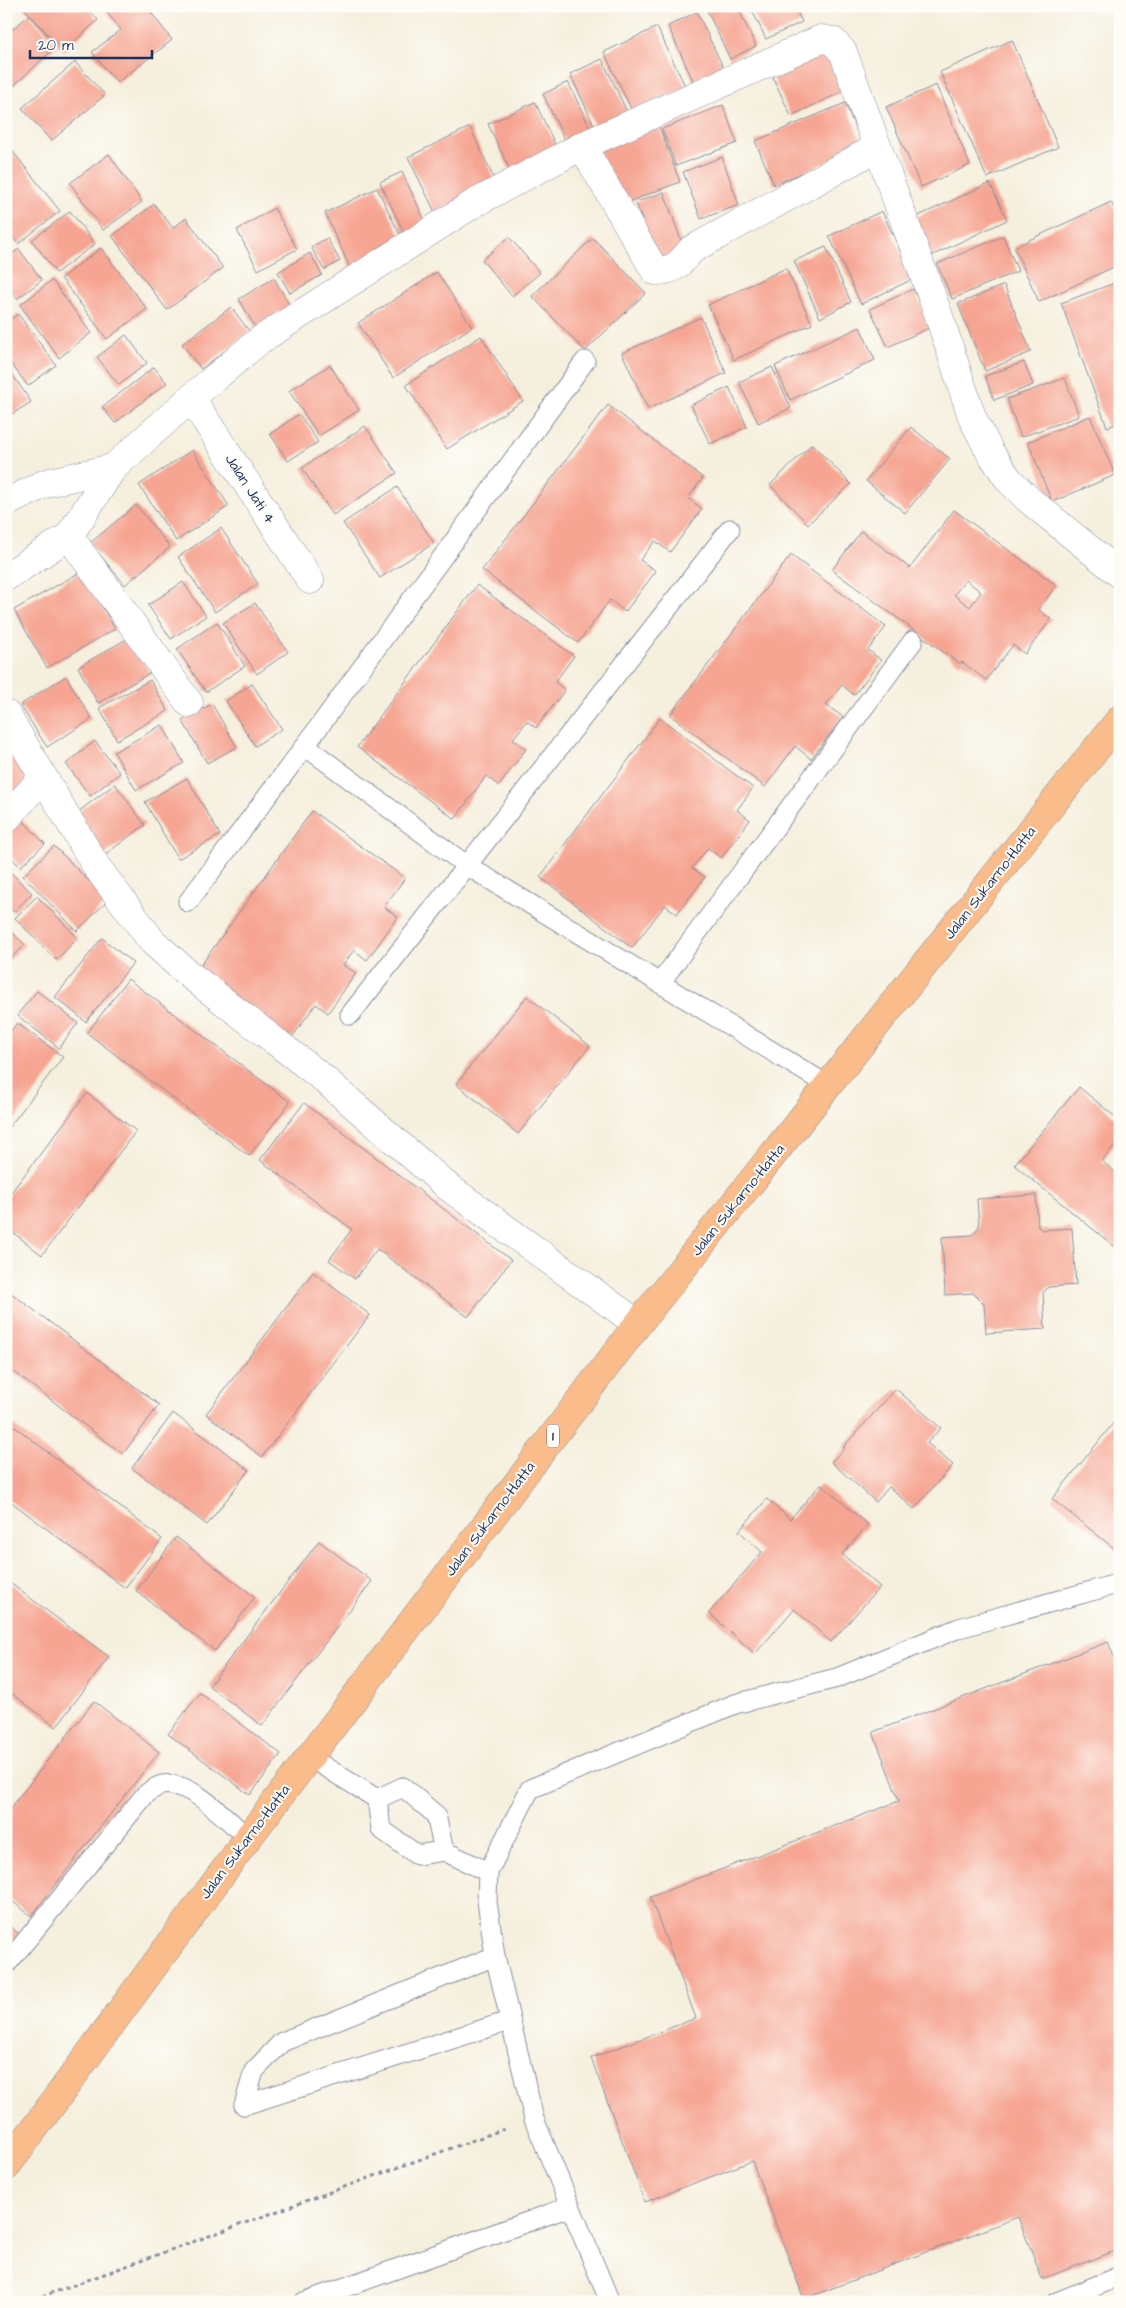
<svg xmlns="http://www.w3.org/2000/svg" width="1126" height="2308" font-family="'Architects Daughter',sans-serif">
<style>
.building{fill:#f6a592;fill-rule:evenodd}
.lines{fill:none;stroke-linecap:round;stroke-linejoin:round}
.lane-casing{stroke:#888f9e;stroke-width:21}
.street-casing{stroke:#888f9e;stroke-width:29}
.highway-casing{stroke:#888f9e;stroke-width:29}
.path{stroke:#888f9e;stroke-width:3;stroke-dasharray:4 4;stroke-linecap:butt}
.lane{stroke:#fff;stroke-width:19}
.street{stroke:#fff;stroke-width:28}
.highway{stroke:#f9bc8a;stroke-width:28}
.labels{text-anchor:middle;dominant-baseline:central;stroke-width:4;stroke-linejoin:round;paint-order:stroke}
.shield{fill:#fdfcf7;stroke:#5f6c8c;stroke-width:1}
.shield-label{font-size:14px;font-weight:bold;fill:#1b2f5e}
.street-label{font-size:15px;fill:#1b2f5e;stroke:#fdfcf7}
</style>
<rect width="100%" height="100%" fill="#fdfcf7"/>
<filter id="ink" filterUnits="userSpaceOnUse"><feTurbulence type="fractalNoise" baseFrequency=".02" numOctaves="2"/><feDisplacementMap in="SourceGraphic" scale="10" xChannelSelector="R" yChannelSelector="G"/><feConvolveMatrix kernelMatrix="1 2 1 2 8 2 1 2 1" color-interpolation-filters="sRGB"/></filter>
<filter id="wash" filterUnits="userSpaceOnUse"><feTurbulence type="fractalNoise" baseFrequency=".0096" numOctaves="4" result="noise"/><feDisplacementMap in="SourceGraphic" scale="20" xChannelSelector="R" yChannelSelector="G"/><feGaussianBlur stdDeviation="1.12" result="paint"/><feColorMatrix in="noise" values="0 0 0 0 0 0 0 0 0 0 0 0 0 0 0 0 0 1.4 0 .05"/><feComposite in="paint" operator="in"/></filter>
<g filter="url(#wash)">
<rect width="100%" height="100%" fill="#f5efdd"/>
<g id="blocks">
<g class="building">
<path d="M 22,6 L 86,6 L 98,20 L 64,51 Z"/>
<path d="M 102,6 L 146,6 L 172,40 L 117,83 L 92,52 L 121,30 Z"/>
<path d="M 705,6 L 737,6 L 756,46 L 730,59 Z"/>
<path d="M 750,6 L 794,6 L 802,22 L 766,39 Z"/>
<path d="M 697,12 L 724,69 L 694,83 L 668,26 Z"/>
<path d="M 29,15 L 57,46 L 9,90 L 6,87 L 6,35 Z"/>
<path d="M 657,27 L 686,88 L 633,113 L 604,52 Z"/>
<path d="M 1012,40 L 1058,147 L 987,178 L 940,72 Z"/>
<path d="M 825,45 L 846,90 L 791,116 L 770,71 Z"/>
<path d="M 602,59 L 629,116 L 597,131 L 570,74 Z"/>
<path d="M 75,62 L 105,95 L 51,141 L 22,108 Z"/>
<path d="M 568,82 L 594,136 L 569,149 L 543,94 Z"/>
<path d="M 936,85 L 970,165 L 921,187 L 886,107 Z"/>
<path d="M 535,102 L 560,155 L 513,177 L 488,124 Z"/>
<path d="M 845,103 L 863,146 L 774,185 L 755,141 Z"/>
<path d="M 723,105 L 737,143 L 676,166 L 662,129 Z"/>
<path d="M 657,121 L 680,182 L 620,205 L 597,144 Z"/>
<path d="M 470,127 L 496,183 L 435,212 L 408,157 Z"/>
<path d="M 6,143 L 60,211 L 18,244 L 6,229 Z"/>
<path d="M 109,154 L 142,202 L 103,230 L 70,183 Z"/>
<path d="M 722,157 L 739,205 L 701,219 L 683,172 Z"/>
<path d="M 402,172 L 427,225 L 405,235 L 380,182 Z"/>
<path d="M 990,183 L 1007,220 L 931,256 L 914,218 Z"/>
<path d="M 377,188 L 404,243 L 350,268 L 325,213 Z"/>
<path d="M 664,192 L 685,252 L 656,263 L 636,202 Z"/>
<path d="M 1111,202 L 1120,220 L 1120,264 L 1039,302 L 1014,247 Z"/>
<path d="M 154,204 L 173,228 L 186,218 L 223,268 L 167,310 L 112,236 Z"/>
<path d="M 274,208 L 297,249 L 258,270 L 237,230 Z"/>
<path d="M 70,211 L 95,244 L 56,273 L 32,240 Z"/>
<path d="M 882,211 L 913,279 L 861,304 L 829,236 Z"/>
<path d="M 1003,236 L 1018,271 L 952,299 L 937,264 Z"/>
<path d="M 509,237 L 540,273 L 512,296 L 482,260 Z"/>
<path d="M 327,238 L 340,261 L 324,270 L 311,247 Z"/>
<path d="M 593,238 L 646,293 L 585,351 L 532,296 Z"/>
<path d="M 826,247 L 851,302 L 820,318 L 794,261 Z"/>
<path d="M 101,248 L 147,309 L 107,339 L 61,278 Z"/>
<path d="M 19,249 L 42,280 L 17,299 L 6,283 L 6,258 Z"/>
<path d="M 310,253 L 322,275 L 290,293 L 278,272 Z"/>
<path d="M 786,268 L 812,324 L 734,360 L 708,305 Z"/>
<path d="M 437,272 L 472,327 L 393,378 L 358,323 Z"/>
<path d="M 274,278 L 290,306 L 255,327 L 239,299 Z"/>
<path d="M 52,280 L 91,333 L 59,358 L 20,305 Z"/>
<path d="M 1120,281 L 1120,423 L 1107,427 L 1061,303 Z"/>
<path d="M 1004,285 L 1031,352 L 985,371 L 958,304 Z"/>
<path d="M 913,289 L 931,327 L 888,347 L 870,309 Z"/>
<path d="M 231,307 L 250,332 L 201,369 L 182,344 Z"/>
<path d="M 18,314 L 56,365 L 28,386 L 6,357 L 6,323 Z"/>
<path d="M 701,317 L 726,373 L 648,409 L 622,353 Z"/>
<path d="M 860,327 L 875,360 L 790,400 L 775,366 Z"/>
<path d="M 126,335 L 147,363 L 119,385 L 97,357 Z"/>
<path d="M 481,336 L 523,401 L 447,449 L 406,385 Z"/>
<path d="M 1024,362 L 1033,385 L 994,400 L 985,376 Z"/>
<path d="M 6,365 L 31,402 L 6,418 Z"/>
<path d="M 330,365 L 359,410 L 319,436 L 289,391 Z"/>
<path d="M 154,367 L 167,383 L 115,423 L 102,407 Z"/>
<path d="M 772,367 L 791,408 L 758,423 L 739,382 Z"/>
<path d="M 1065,378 L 1079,416 L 1021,437 L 1007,399 Z"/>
<path d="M 729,387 L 747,427 L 710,444 L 691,405 Z"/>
<path d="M 608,405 L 703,478 L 688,498 L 702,509 L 670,552 L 655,541 L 640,560 L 656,571 L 625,612 L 610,600 L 578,643 L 482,570 Z"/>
<path d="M 299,414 L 318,442 L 288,461 L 270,434 Z"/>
<path d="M 1090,416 L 1115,475 L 1052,502 L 1028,442 Z"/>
<path d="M 365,426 L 397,473 L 333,515 L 302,468 Z"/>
<path d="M 911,427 L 950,459 L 905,513 L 866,481 Z"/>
<path d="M 812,444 L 851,484 L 808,524 L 770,485 Z"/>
<path d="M 192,450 L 229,506 L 176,541 L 139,485 Z"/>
<path d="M 397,487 L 434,543 L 380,578 L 343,523 Z"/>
<path d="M 136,505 L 170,547 L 125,585 L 90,543 Z"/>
<path d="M 954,510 L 1056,585 L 1039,610 L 1051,619 L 1025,654 L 1013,645 L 986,680 L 962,662 L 960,664 L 832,570 L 861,531 L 910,568 ZM 966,580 L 981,592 L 970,607 L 954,595 Z"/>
<path d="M 221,528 L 258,584 L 215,612 L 178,557 Z"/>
<path d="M 791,555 L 886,627 L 868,650 L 881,660 L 854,695 L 842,685 L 826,705 L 843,717 L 811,759 L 795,746 L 765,787 L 670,715 Z"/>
<path d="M 82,571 L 115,629 L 47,668 L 14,610 Z"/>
<path d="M 183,582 L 206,616 L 171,639 L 148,605 Z"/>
<path d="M 477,585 L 574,656 L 555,682 L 565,690 L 536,728 L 527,721 L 513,739 L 526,749 L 499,786 L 486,776 L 455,819 L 357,747 Z"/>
<path d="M 255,603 L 288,652 L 257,674 L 223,623 Z"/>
<path d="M 217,622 L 245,666 L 206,692 L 177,649 Z"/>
<path d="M 130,637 L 150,673 L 98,703 L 78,667 Z"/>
<path d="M 66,676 L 92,719 L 47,747 L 20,705 Z"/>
<path d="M 150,680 L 168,711 L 117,740 L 99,708 Z"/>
<path d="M 252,684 L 282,729 L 255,746 L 226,701 Z"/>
<path d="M 212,704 L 237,747 L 207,763 L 182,720 Z"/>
<path d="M 660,718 L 753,788 L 737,810 L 750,820 L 721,858 L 708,848 L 692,868 L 705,877 L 677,914 L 665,905 L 632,948 L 540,877 Z"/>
<path d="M 162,725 L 184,763 L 136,790 L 114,752 Z"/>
<path d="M 95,741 L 120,773 L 90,796 L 66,764 Z"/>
<path d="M 6,746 L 34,774 L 6,801 Z"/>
<path d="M 187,778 L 220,835 L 178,859 L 145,802 Z"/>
<path d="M 115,784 L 145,825 L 100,858 L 70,818 Z"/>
<path d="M 312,811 L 405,878 L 384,907 L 398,917 L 367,960 L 354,950 L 343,965 L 356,973 L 328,1013 L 316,1004 L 290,1040 L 196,972 Z"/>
<path d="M 18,815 L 45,844 L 20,867 L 6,851 L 6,826 Z"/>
<path d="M 54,846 L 108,900 L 77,931 L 23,876 Z"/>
<path d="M 6,868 L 32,893 L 14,912 L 6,905 Z"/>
<path d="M 37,896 L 78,938 L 56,960 L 15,918 Z"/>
<path d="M 6,926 L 25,945 L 6,963 Z"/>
<path d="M 102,938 L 133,963 L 86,1022 L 55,997 Z"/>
<path d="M 128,979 L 290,1102 L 249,1156 L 87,1033 Z"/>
<path d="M 37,991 L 78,1023 L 59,1048 L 17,1015 Z"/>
<path d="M 527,996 L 590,1046 L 518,1134 L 456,1084 Z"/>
<path d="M 17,1023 L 63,1057 L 6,1131 L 6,1037 Z"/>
<path d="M 1079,1087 L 1120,1121 L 1120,1138 L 1102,1161 L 1120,1176 L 1120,1251 L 1014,1165 Z"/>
<path d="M 87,1093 L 136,1131 L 42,1255 L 6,1227 L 6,1199 Z"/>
<path d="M 304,1103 L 511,1260 L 468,1317 L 377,1249 L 355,1279 L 329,1260 L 352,1229 L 260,1160 Z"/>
<path d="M 1036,1195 L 1038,1227 L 1042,1230 L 1072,1228 L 1076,1285 L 1048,1287 L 1043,1293 L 1045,1329 L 986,1333 L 984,1304 L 973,1293 L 945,1295 L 942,1237 L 972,1235 L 979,1227 L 977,1199 Z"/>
<path d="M 313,1272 L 370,1315 L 262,1457 L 206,1414 Z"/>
<path d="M 6,1289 L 159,1405 L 123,1454 L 6,1366 Z"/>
<path d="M 896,1389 L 941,1428 L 927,1443 L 953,1465 L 914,1509 L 889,1487 L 876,1502 L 831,1462 L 845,1448 L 843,1447 Z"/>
<path d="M 173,1413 L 249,1470 L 207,1525 L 132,1468 Z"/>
<path d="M 1120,1415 L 1120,1553 L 1052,1499 Z"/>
<path d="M 6,1420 L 162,1539 L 125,1588 L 6,1498 Z"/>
<path d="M 821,1484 L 868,1525 L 842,1554 L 880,1587 L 831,1642 L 794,1609 L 755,1654 L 709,1613 L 762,1552 L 739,1531 L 767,1499 L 790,1519 Z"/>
<path d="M 176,1537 L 255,1597 L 215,1651 L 136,1591 Z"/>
<path d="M 319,1541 L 372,1581 L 262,1726 L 209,1686 Z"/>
<path d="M 6,1580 L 109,1657 L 56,1727 L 6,1689 Z"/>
<path d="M 1108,1642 L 1120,1672 L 1120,2249 L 1042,2279 L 1018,2217 L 804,2299 L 752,2161 L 645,2202 L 591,2058 L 696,2018 L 650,1897 L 899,1801 L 873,1732 Z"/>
<path d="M 200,1693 L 281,1754 L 250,1795 L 168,1734 Z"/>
<path d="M 94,1701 L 159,1752 L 31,1916 L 6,1896 L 6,1814 Z"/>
<path d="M 6,1924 L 24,1937 L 6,1960 Z"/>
</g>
</g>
</g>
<g filter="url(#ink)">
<use href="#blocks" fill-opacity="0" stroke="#888f9e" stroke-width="1"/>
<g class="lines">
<defs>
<g id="lane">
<path d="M 305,746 L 466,865 L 829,1086"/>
<path d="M 188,902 L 305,746 L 585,361"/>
<path d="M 660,983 L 913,641"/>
<path d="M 350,1015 L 730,529"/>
<path d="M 309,1757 L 377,1799"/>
<path d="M 377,1799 L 381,1829 L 417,1855 L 444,1851 L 488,1872"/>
<path d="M 377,1799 L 403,1787 L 436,1815 L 444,1851"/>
<path d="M 6,1965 L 145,1795 C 150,1791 156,1786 162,1785 C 191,1780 227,1820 248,1838"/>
<path d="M 244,2105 L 254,2071 L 282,2042 L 495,1956"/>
<path d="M 244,2105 L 509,2021"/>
<path d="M 304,2302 L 569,2207"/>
<path d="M 610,2302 L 534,2119 L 495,1956 L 487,1901 L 488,1872 L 530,1789 L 735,1704 L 837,1678 L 959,1628 L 1120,1583"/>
<path d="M 1057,2302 L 1120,2276"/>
</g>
<g id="street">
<path d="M 582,146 L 655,271 C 674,271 680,264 691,250 L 878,147"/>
<path d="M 191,398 L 310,580"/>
<path d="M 6,503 L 46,483 L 113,468"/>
<path d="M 69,536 L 189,703"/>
<path d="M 6,577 L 69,536 L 113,468 L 191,398 L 260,340 L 473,204 L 582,146 L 821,39 L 833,41 L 843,52 L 941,322 L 972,417 L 990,452 L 1009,480 L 1029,500 L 1120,574"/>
<path d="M 6,714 L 96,866 L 152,941 L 186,972 L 324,1079 L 448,1187 L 638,1324"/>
<path d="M 6,819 L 43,777"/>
</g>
<path id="highway" d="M 6,2167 L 248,1838 L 638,1324 L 1120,719"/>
</defs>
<use href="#lane" class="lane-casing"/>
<use href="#street" class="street-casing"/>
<use href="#highway" class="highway-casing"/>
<path class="path" d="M 27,2302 L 504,2129"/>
<use href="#lane" class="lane"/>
<use href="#street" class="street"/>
<use href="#highway" class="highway"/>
</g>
</g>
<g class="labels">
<rect class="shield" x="547" y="1424.5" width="12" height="23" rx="4"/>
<g class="shield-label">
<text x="553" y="1436">1</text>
</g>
<g class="street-label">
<text transform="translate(250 489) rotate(57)">Jalan Jati 4</text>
<text transform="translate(990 883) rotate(-52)">Jalan Sukarno-Hatta</text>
<text transform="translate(738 1200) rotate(-51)">Jalan Sukarno-Hatta</text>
<text transform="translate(490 1519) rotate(-53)">Jalan Sukarno-Hatta</text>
<text transform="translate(245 1842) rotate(-53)">Jalan Sukarno-Hatta</text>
</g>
</g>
<rect width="1126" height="2308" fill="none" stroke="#fdfcf7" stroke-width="25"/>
<path d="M30 50v8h122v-8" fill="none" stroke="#1b2f5e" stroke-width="2.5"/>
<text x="38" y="50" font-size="15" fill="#1b2f5e" stroke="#fdfcf7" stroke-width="4" paint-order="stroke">20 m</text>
</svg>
